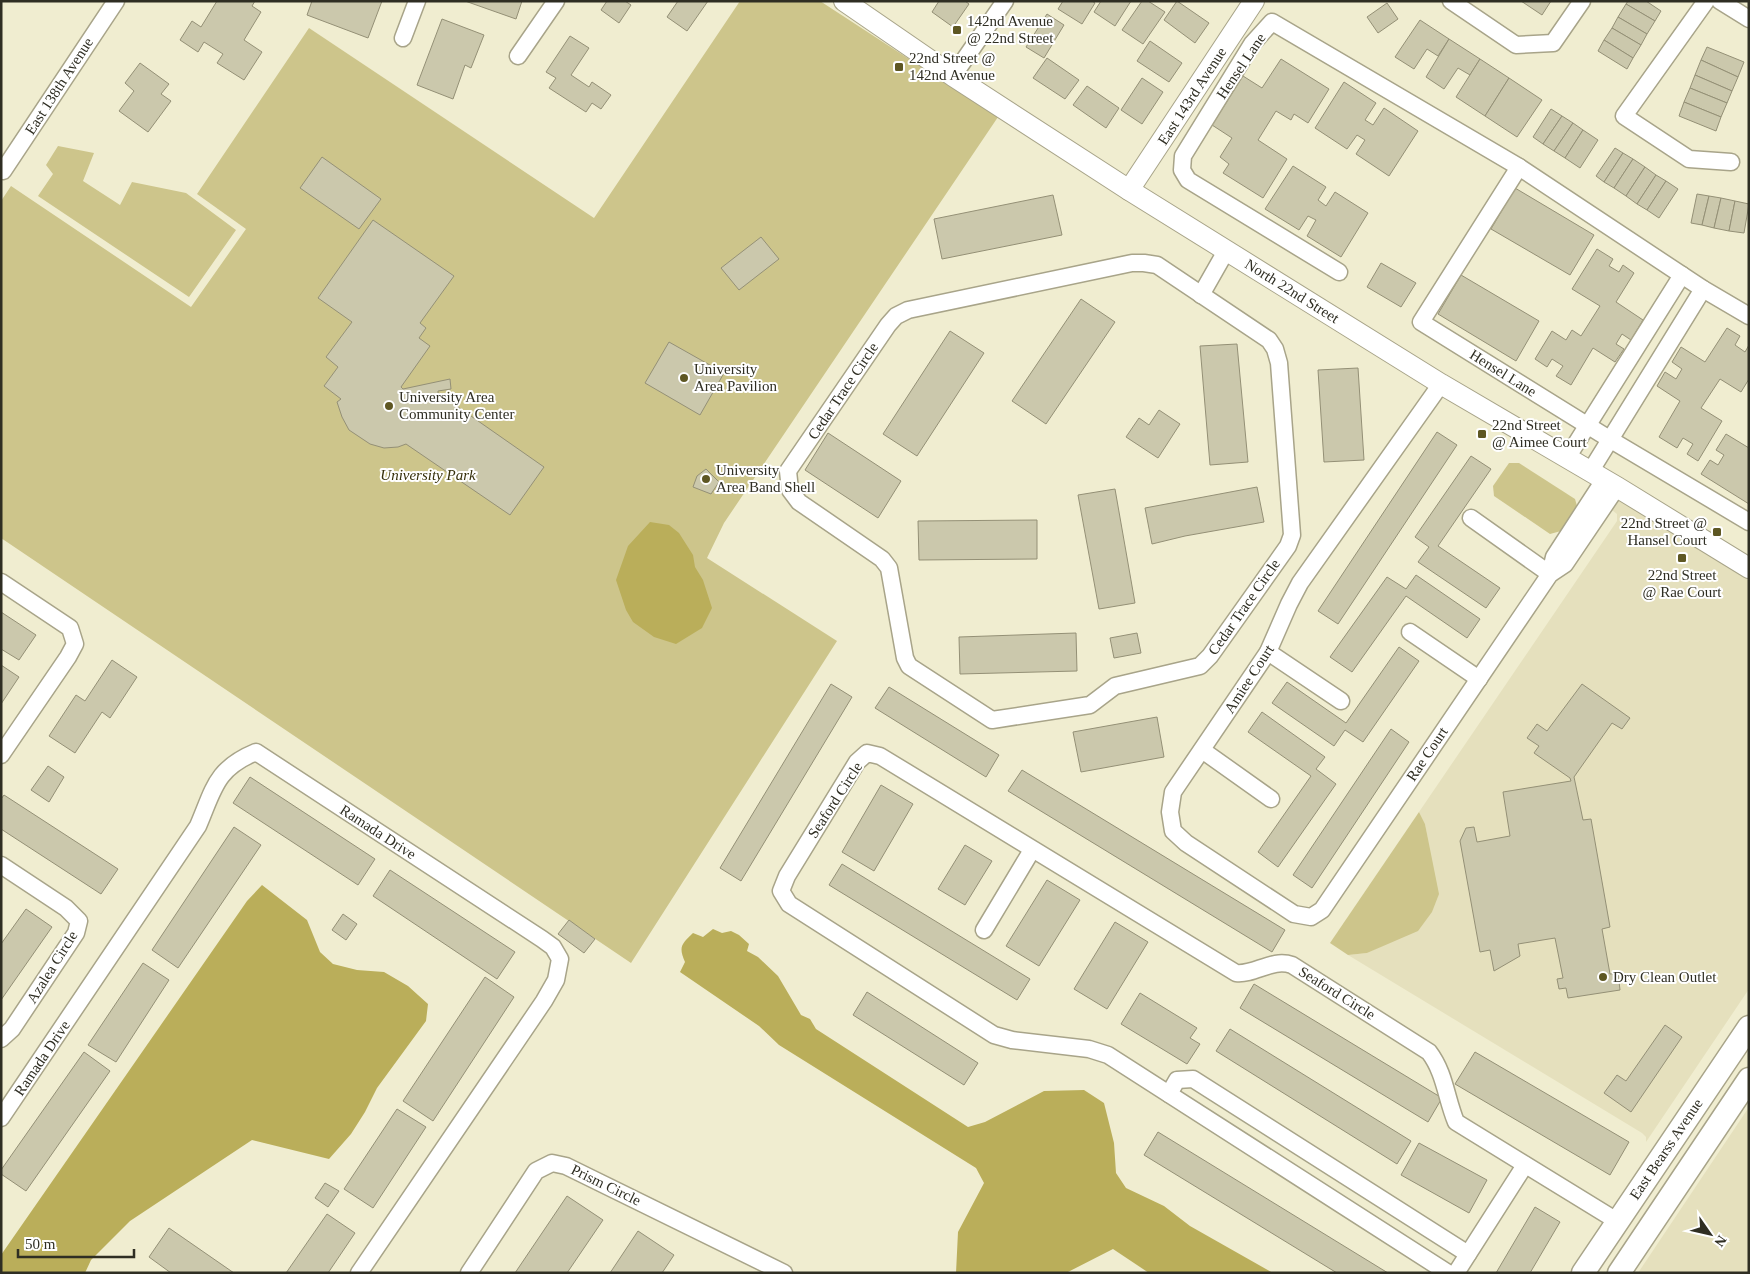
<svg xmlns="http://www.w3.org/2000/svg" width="1750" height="1274" font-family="'Times New Roman',serif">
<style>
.built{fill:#e5e0bd}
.green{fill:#cdc58b}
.water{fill:#baae5a}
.building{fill:#cbc8ac;stroke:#949076}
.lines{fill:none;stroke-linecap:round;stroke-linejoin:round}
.minor-casing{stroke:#a8a489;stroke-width:19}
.tertiary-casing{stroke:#a8a489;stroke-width:22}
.secondary-casing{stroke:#a8a489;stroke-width:25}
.minor{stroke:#fff;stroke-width:16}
.tertiary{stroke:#fff;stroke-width:20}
.secondary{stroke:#fff;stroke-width:22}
.poi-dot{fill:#5e5723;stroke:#fff;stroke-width:2}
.labels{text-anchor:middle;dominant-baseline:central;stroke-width:4;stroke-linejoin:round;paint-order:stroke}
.poi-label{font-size:15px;fill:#2f2e23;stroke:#fff;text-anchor:start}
.street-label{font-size:15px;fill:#2f2e23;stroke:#fff}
.park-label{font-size:15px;font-style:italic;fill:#352f0a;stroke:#fff}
</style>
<rect width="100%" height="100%" fill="#f0edd0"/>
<g class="built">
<path d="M 1614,494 L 1749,578 L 1749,989 L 1646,1142 L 1646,1137 L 1642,1133 L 1348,955 L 1367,953 L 1383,945 L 1434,873 L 1425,824 L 1419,812 L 1617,521 L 1617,514 L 1608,507 Z"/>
<path d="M 1749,1107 L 1749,1273 L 1638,1273 Z"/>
</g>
<g class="green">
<path d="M 740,1 L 820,1 L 998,117 L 724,523 L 707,558 L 837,641 L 631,963 L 1,538 L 1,201 L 11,186 L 191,307 L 246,229 L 197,194 L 309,28 L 594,218 Z"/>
<path d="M 58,146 L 94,153 L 83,181 L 120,205 L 132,182 L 186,193 L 236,230 L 189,297 L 38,196 L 53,174 L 46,165 Z"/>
<path d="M 1509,463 L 1519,463 L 1575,499 L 1577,506 L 1561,531 L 1550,534 L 1494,496 L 1493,486 Z"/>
<path d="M 1419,812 L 1425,824 L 1439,894 L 1432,912 L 1418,931 L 1367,953 L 1348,955 L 1330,943 Z"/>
</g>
<g class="water">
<path d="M 650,522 L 669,525 L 679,533 L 693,555 L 695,567 L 703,580 L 712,608 L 702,628 L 676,644 L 654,637 L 633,622 L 626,610 L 616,580 L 628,546 Z"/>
<path d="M 262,885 L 307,920 L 320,952 L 333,964 L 357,970 L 384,972 L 408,986 L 428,1004 L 426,1021 L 377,1088 L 365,1112 L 351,1134 L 329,1159 L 252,1140 L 130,1221 L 91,1260 L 85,1273 L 1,1273 L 1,1255 L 247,901 Z"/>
<path d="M 713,929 L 722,933 L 731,931 L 739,935 L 749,944 L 747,951 L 758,957 L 778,976 L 801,1015 L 810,1019 L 816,1029 L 968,1127 L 985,1122 L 1044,1091 L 1084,1090 L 1104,1103 L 1114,1143 L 1116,1173 L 1126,1188 L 1164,1206 L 1190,1226 L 1273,1273 L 1149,1273 L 1113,1249 L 1066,1273 L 956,1273 L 958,1232 L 984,1183 L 976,1168 L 779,1045 L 759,1026 L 680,972 L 685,962 C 678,946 682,944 693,933 L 703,937 Z"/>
</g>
<g class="building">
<path d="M 217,1 L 255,1 L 252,6 L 261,12 L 244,40 L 262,52 L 244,80 L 217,63 L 223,54 L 204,42 L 198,52 L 180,40 L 192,21 L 201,27 Z"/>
<path d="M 312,1 L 382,1 L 368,38 L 307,15 Z"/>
<path d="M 465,1 L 522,1 L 516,19 Z"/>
<path d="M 607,1 L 625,1 L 631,5 L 619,23 L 601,10 Z"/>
<path d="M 678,1 L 708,1 L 687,31 L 667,17 Z"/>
<path d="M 939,1 L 965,1 L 969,4 L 953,27 L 932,12 Z"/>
<path d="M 1063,1 L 1092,1 L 1095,3 L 1082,24 L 1058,9 Z"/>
<path d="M 1101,1 L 1131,1 L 1115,26 L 1094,12 Z"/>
<path d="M 1142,1 L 1148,1 L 1165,12 L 1143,44 L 1122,30 Z"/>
<path d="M 1177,1 L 1209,23 L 1195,43 L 1164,20 Z"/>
<path d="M 1521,1 L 1551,1 L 1542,15 Z"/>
<path d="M 1628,1 L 1646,1 L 1661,11 L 1655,21 L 1626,4 Z"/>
<path d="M 1387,3 L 1398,19 L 1378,33 L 1367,17 Z"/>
<path d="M 1626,4 L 1655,21 L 1647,34 L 1618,17 Z"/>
<path d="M 1047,14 L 1064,25 L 1044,58 L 1026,47 Z"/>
<path d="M 1618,17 L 1647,34 L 1641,45 L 1612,28 Z"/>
<path d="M 442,19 L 484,35 L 471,68 L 465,65 L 453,99 L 417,85 Z"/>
<path d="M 1420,20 L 1449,39 L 1438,56 L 1427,49 L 1414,69 L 1395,57 Z"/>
<path d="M 1612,28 L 1641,45 L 1633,58 L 1604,40 Z"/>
<path d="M 570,36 L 589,48 L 571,75 L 589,87 L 592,82 L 611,95 L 601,109 L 592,103 L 586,112 L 549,88 L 556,78 L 546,72 Z"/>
<path d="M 1449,39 L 1480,59 L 1470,75 L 1458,68 L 1444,89 L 1426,77 Z"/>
<path d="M 1604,40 L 1633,58 L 1627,69 L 1598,51 Z"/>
<path d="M 1150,41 L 1182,63 L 1169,82 L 1137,61 Z"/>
<path d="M 1707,47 L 1744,62 L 1738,77 L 1701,60 Z"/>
<path d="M 1047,58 L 1079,80 L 1065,99 L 1033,78 Z"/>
<path d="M 1281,59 L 1329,89 L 1308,123 L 1294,114 L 1291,120 L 1276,111 L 1258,140 L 1287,159 L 1263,198 L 1223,173 L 1229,164 L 1220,157 L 1232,138 L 1212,125 L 1243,76 L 1262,88 Z"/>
<path d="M 1480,59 L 1509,78 L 1485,116 L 1456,97 Z"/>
<path d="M 1701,60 L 1738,77 L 1732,91 L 1695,75 Z"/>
<path d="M 140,63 L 169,84 L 161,94 L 171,101 L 148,132 L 119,111 L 134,91 L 125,83 Z"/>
<path d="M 1695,75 L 1732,91 L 1727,103 L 1690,88 Z"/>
<path d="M 1142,78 L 1163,92 L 1142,124 L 1121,110 Z"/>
<path d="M 1509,78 L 1542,100 L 1517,137 L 1485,116 Z"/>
<path d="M 1344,82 L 1376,103 L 1365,120 L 1373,125 L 1384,108 L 1418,131 L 1389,176 L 1356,154 L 1365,140 L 1357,135 L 1347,149 L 1315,128 Z"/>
<path d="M 1087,86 L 1119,108 L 1106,128 L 1073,105 Z"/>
<path d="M 1690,88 L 1727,103 L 1721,117 L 1684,102 Z"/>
<path d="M 1684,102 L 1721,117 L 1716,131 L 1679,116 Z"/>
<path d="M 1551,109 L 1562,116 L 1543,144 L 1533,137 Z"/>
<path d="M 1562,116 L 1573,123 L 1554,151 L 1543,144 Z"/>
<path d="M 1573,123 L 1583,130 L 1565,158 L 1554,151 Z"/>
<path d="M 1583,130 L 1598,140 L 1580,168 L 1565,158 Z"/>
<path d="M 1615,148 L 1623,153 L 1604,182 L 1596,176 Z"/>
<path d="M 1623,153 L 1633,159 L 1614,188 L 1604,182 Z"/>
<path d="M 322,157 L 381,199 L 359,229 L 300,188 Z"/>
<path d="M 1633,159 L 1645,167 L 1626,196 L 1614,188 Z"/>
<path d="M 1293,166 L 1326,187 L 1318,200 L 1326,206 L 1335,192 L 1368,213 L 1341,257 L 1307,236 L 1316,220 L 1308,216 L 1299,230 L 1265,209 Z"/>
<path d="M 1645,167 L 1656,175 L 1637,204 L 1626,196 Z"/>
<path d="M 1656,175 L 1666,181 L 1647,210 L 1637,204 Z"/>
<path d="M 1666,181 L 1678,189 L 1659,218 L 1647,210 Z"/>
<path d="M 1515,188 L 1594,235 L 1570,275 L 1491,229 Z"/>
<path d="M 1697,194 L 1709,196 L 1702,225 L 1691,223 Z"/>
<path d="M 1053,195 L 1062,235 L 942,259 L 934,219 Z"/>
<path d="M 1709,196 L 1721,198 L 1714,228 L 1702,225 Z"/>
<path d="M 1721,198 L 1735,201 L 1729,231 L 1714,228 Z"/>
<path d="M 1735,201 L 1749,204 L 1744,233 L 1729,231 Z"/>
<path d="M 373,220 L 454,276 L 420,323 L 426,328 L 419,338 L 430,346 L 401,387 L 403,389 L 450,379 L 451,389 L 438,391 L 438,393 L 544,467 L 510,515 L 406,444 L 398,447 L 384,448 L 370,444 L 349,430 L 342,417 L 337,402 L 341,399 L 324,386 L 338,367 L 326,357 L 352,322 L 318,298 Z"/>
<path d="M 761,237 L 779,259 L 739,290 L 721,268 Z"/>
<path d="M 1597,249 L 1613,259 L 1609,266 L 1619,272 L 1623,265 L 1634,273 L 1616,302 L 1643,320 L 1631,340 L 1622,334 L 1616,344 L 1624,349 L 1615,362 L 1593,348 L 1571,385 L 1556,376 L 1563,366 L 1552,359 L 1547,367 L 1535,359 L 1552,331 L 1566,340 L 1572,330 L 1581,336 L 1600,306 L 1572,289 Z"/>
<path d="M 1381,263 L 1416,283 L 1401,307 L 1367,287 Z"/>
<path d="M 1461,275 L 1539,321 L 1516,361 L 1438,314 Z"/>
<path d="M 1081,299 L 1115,322 L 1046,424 L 1012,401 Z"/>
<path d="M 1727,328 L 1740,336 L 1735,345 L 1745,352 L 1749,345 L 1749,379 L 1741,392 L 1720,379 L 1701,408 L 1722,421 L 1698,461 L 1687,454 L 1693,444 L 1683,438 L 1677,448 L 1659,437 L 1680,401 L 1657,386 L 1665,372 L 1676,379 L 1682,369 L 1672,362 L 1681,347 L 1705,362 Z"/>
<path d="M 950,331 L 984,353 L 917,456 L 883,434 Z"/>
<path d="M 669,342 L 724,373 L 700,415 L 645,383 Z"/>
<path d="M 1237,344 L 1248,462 L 1210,465 L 1200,346 Z"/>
<path d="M 1358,368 L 1364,460 L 1324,462 L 1318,370 Z"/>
<path d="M 1159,410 L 1180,424 L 1158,458 L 1126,437 L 1139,418 L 1149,425 Z"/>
<path d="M 1437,432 L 1457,445 L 1338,624 L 1318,611 Z"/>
<path d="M 828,433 L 901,481 L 878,518 L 805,470 Z"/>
<path d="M 1726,434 L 1749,448 L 1749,504 L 1701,474 L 1710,460 L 1718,465 L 1724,455 L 1716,450 Z"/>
<path d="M 1471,456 L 1491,469 L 1438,546 L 1500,588 L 1486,608 L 1418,562 L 1429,547 L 1415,537 Z"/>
<path d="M 706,469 L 719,482 L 711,494 L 693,487 L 697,476 Z"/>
<path d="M 1257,487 L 1264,522 L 1185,536 L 1152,544 L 1145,508 Z"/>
<path d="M 1115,489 L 1135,603 L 1099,609 L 1078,495 Z"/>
<path d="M 1037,520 L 1037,559 L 919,560 L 918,521 Z"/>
<path d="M 1416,575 L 1480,619 L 1467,638 L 1406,596 L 1352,672 L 1330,657 L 1387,577 L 1406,589 Z"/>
<path d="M 1,612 L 36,635 L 19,660 L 1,649 Z"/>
<path d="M 1076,633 L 1077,671 L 960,674 L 959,637 Z"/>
<path d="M 1137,633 L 1141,653 L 1114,658 L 1110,638 Z"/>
<path d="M 1399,647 L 1419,661 L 1363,742 L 1345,730 L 1334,746 L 1272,703 L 1287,682 L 1346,723 Z"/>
<path d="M 112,660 L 137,677 L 110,718 L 102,712 L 75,753 L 49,736 L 76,695 L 85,701 Z"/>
<path d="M 1,665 L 19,677 L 1,704 Z"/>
<path d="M 831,684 L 852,697 L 741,881 L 720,868 Z"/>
<path d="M 1582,684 L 1630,718 L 1622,729 L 1612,723 L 1574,777 L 1583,820 L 1591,819 L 1610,927 L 1602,929 L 1610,974 L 1618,973 L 1620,990 L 1568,998 L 1566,988 L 1559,989 L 1557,979 L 1563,978 L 1555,938 L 1518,944 L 1520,956 L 1494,971 L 1490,950 L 1480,952 L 1460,841 L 1466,828 L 1474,827 L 1477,842 L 1510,836 L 1503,792 L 1571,781 L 1570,778 L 1534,753 L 1539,746 L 1527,738 L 1537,724 L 1547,731 Z"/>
<path d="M 889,687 L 999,755 L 986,777 L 875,708 Z"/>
<path d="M 1262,712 L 1325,757 L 1316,769 L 1336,784 L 1278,867 L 1258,852 L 1311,776 L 1248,732 Z"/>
<path d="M 1157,717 L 1164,757 L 1081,772 L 1073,732 Z"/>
<path d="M 1391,729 L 1409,742 L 1312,888 L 1293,875 Z"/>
<path d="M 48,766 L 64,777 L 49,802 L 31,790 Z"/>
<path d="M 1022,770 L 1285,930 L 1272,952 L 1008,791 Z"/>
<path d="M 250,777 L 375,859 L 358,885 L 233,803 Z"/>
<path d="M 881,785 L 913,804 L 874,871 L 842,852 Z"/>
<path d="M 4,795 L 118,869 L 101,894 L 1,829 L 1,799 Z"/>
<path d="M 234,827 L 261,845 L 178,968 L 152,950 Z"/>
<path d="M 965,845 L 992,861 L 965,905 L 938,889 Z"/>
<path d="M 842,864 L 1030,979 L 1017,1000 L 829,885 Z"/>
<path d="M 390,870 L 515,952 L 497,979 L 373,896 Z"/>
<path d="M 1047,880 L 1080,900 L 1039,966 L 1006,946 Z"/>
<path d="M 26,909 L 52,927 L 1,1000 L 1,944 Z"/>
<path d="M 343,914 L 357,924 L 346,940 L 332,930 Z"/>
<path d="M 569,920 L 595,939 L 584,953 L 558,934 Z"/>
<path d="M 1115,922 L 1148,942 L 1107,1009 L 1074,989 Z"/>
<path d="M 143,963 L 169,980 L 116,1062 L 88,1045 Z"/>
<path d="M 485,977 L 514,997 L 433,1121 L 403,1101 Z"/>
<path d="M 1254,984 L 1442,1098 L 1428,1122 L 1240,1008 Z"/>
<path d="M 867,992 L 978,1063 L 964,1085 L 853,1015 Z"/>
<path d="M 1140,993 L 1197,1028 L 1190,1038 L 1200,1044 L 1187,1064 L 1121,1024 Z"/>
<path d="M 1665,1025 L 1682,1037 L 1631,1112 L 1604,1093 L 1617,1075 L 1626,1081 Z"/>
<path d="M 1230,1029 L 1411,1141 L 1397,1164 L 1216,1051 Z"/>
<path d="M 84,1052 L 110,1071 L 26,1191 L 1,1174 L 1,1170 Z"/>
<path d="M 1475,1052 L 1629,1142 L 1610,1175 L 1455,1084 Z"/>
<path d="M 397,1109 L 426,1127 L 373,1208 L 344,1189 Z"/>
<path d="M 1158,1132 L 1388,1273 L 1337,1273 L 1144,1155 Z"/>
<path d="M 1419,1143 L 1487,1180 L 1469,1213 L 1401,1175 Z"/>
<path d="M 325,1183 L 339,1191 L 328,1207 L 315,1198 Z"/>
<path d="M 567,1196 L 603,1220 L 567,1273 L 515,1273 Z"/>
<path d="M 1535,1207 L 1560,1222 L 1530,1273 L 1496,1273 Z"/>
<path d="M 327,1214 L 355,1233 L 328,1273 L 286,1273 Z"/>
<path d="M 169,1228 L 234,1273 L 171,1273 L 149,1257 Z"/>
<path d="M 638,1231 L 674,1255 L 662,1273 L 610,1273 Z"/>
</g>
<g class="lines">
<defs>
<g id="minor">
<path d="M 1451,1 L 1516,45 L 1553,43 L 1582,1"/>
<path d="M 1706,1 L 1624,116 L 1689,159 L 1731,162"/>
<path d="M 1720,1 L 1749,19"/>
<path d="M 403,38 L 417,1"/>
<path d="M 518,56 L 556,1"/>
<path d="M 953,76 L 1005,1"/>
<path d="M 1519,167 L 1421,322 L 1611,440 L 1749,522"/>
<path d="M 3,171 L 116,1"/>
<path d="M 1132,263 L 1144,263 L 1157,265 L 1269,340 L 1275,349 L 1279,363 L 1292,535 L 1288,546 L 1210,656 L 1200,666 L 1115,686 L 1090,705 L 992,720 L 909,666 L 905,658 L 889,568 L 882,559 L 799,502 L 790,490 L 788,471 L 888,325 L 896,316 L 908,310 Z"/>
<path d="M 1339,272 L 1188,180 L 1182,170 L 1183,156 L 1252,44 L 1272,22 L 1519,167 L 1703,289 L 1749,316"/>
<path d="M 1201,295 L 1226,251"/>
<path d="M 1441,384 L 1300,583 L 1289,604 L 1268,652 L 1173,792 L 1170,812 L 1173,831 L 1186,843 L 1294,914 L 1311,917 L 1322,910 L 1550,574 L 1565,564 L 1617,487"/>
<path d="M 1567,458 L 1682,275"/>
<path d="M 1590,472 L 1703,289"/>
<path d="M 1471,518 L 1550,574"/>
<path d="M 1550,574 L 1554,557 L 1604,480"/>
<path d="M 1,582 L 70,628 L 75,644 L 68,657 L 1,755"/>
<path d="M 1410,632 L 1479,679"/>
<path d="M 1268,652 L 1341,701"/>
<path d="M 1202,750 L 1271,799"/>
<path d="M 1,865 L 66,908 L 79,921 L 76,933 L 12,1029 L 1,1039"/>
<path d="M 984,930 L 1032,850"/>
<path d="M 1169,1094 L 1177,1080 L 1193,1079 L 1468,1254"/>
<path d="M 1,1118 L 198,826 C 214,789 215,769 256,752 L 542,939 L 553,947 L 560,959 L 556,980 L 544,1001 L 359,1273"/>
<path d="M 469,1273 L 536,1171 L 552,1163 L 566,1166 L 784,1273"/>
<path d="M 1448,1273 L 1108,1055 L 1089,1049 L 1012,1040 L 994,1035 L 789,904 L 781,891 L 787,876 L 857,762 L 867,753 L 880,756 L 1236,973 C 1255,975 1272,958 1292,965 L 1429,1052 C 1445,1073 1446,1098 1456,1122 L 1617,1221"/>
<path d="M 1456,1273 L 1525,1165"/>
</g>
<g id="tertiary">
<path d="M 844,1 L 953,76 L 1129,190 L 1441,384 L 1617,487 L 1749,568"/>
<path d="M 1129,190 L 1254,1"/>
</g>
<g id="secondary">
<path d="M 1583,1273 L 1749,1027"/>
<path d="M 1619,1273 L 1749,1079"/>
</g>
</defs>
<use href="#minor" class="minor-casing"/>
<use href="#tertiary" class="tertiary-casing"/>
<use href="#secondary" class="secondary-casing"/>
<use href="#minor" class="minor"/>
<use href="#tertiary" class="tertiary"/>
<use href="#secondary" class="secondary"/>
</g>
<g class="poi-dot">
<rect x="952" y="25" width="10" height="10" rx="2.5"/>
<rect x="894" y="62" width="10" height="10" rx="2.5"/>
<circle cx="684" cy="378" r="5"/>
<circle cx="389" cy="406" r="5"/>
<rect x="1477" y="429" width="10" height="10" rx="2.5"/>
<circle cx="706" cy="479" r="5"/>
<rect x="1712" y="527" width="10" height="10" rx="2.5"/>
<rect x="1677" y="553" width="10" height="10" rx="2.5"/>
<circle cx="1603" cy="977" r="5"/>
</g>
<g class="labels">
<g class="poi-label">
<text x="967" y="21">142nd Avenue<tspan x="967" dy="17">@ 22nd Street</tspan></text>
<text x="909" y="58">22nd Street @<tspan x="909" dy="17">142nd Avenue</tspan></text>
<text x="694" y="369">University<tspan x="694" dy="17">Area Pavilion</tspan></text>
<text x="399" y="397">University Area<tspan x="399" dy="17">Community Center</tspan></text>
<text x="1492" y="425">22nd Street<tspan x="1492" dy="17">@ Aimee Court</tspan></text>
<text x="716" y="470">University<tspan x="716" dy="17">Area Band Shell</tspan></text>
<text x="1707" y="523" text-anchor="end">22nd Street @<tspan x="1707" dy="17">Hansel Court</tspan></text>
<text x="1682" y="575" text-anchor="middle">22nd Street<tspan x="1682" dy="17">@ Rae Court</tspan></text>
<text x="1613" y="977">Dry Clean Outlet</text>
</g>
<g class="street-label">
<text transform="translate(1241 66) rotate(-56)">Hensel Lane</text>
<text transform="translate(59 86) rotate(-57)">East 138th Avenue</text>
<text transform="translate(1192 96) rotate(-57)">East 143rd Avenue</text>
<text transform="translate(1292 291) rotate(32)">North 22nd Street</text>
<text transform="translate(1503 373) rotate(32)">Hensel Lane</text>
<text transform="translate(843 391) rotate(-56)">Cedar Trace Circle</text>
<text transform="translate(1244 607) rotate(-55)">Cedar Trace Circle</text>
<text transform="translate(1249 679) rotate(-57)">Amiee Court</text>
<text transform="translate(1427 754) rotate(-56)">Rae Court</text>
<text transform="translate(835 800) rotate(-57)">Seaford Circle</text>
<text transform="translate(378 832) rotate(33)">Ramada Drive</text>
<text transform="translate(52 967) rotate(-58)">Azalea Circle</text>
<text transform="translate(1337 993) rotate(32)">Seaford Circle</text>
<text transform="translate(42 1058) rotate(-56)">Ramada Drive</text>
<text transform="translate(1666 1149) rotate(-56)">East Bearss Avenue</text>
<text transform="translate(606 1185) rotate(26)">Prism Circle</text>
</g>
<g class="park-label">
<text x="428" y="475">University Park</text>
</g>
</g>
<rect width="1750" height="1274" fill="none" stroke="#2f2e23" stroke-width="5"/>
<g transform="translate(1710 1234) rotate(124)" stroke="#ffffff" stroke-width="4" paint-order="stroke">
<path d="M0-4L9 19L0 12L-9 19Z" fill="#2f2e23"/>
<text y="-8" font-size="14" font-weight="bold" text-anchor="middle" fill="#2f2e23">N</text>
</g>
<path d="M18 1249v8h116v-8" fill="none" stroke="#2f2e23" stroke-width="2.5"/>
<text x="25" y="1249" font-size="15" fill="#2f2e23" stroke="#ffffff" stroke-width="4" paint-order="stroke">50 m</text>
</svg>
